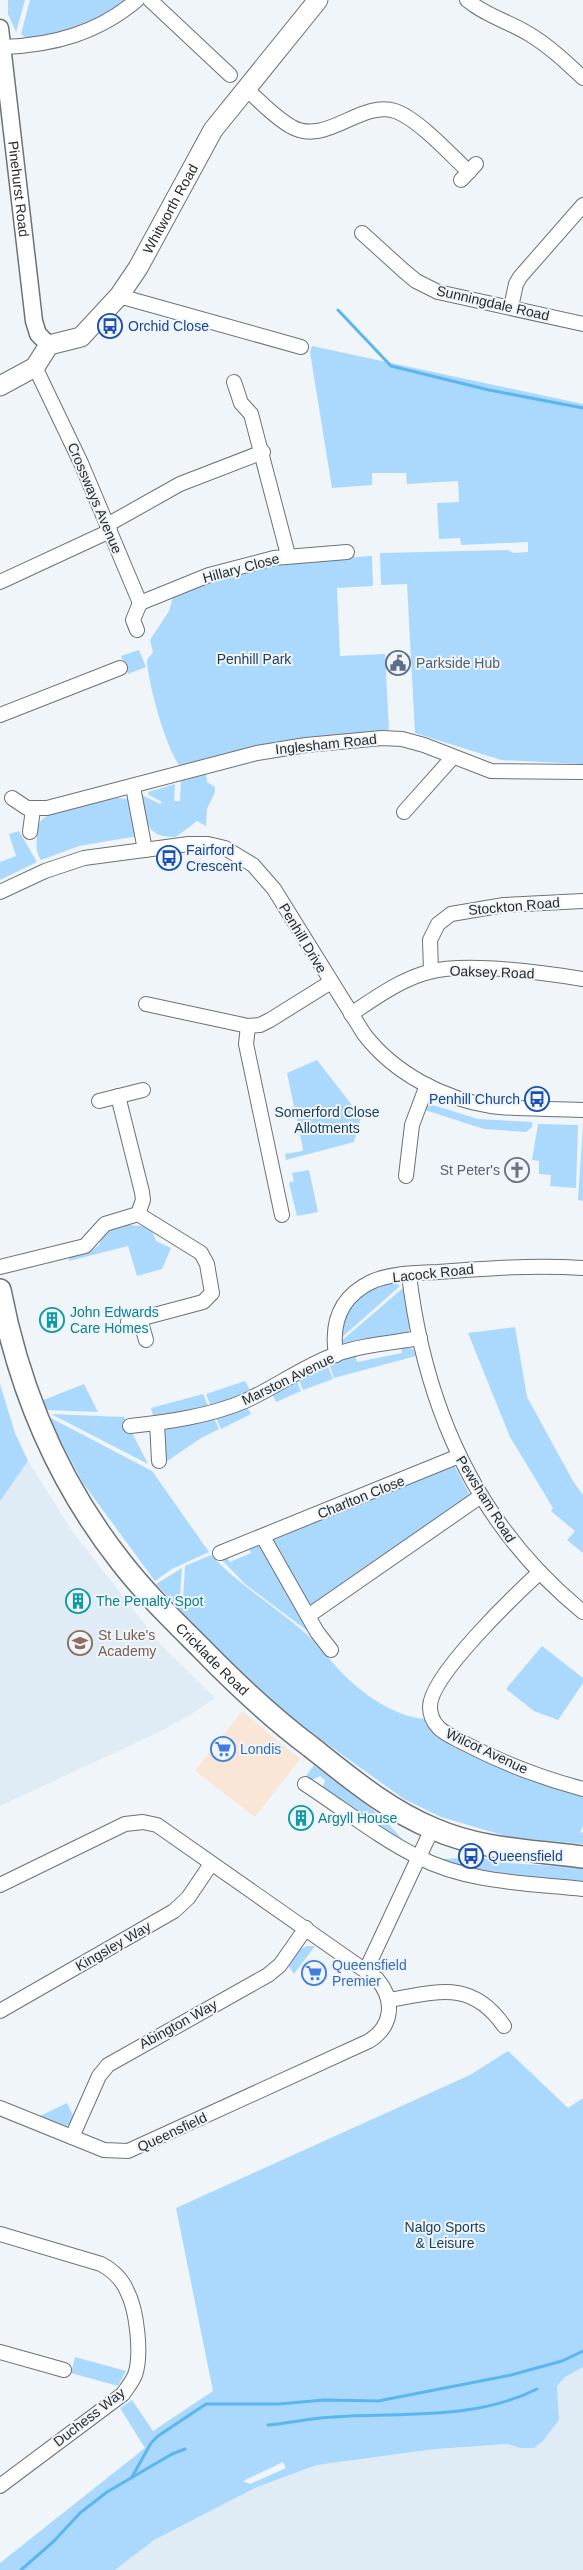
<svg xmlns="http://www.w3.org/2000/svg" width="583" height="2570" font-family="Arial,sans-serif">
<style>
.commercial{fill:#fae6d7}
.built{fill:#dfebf5}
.green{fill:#abd9fe;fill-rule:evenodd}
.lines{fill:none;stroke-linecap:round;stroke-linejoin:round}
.stream{stroke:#5bb5f0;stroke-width:3}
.minor-casing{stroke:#6d7276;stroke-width:16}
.tertiary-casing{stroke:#6d7276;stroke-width:19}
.secondary-casing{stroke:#6d7276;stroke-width:21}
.primary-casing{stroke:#6d7276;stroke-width:24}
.minor{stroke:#fff;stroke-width:14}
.tertiary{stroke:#fff;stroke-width:16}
.secondary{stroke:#fff;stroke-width:19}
.primary{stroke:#fff;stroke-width:21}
.labels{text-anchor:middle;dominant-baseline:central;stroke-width:4;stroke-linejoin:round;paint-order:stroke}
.street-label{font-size:14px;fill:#282a2c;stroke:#eff5f9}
.transit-label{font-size:14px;fill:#164399;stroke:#eff5f9;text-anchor:start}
.park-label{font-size:14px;fill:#1a3d56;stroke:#eff5f9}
.service-label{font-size:14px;fill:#4e5e75;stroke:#eff5f9;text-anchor:start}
.worship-label{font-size:14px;fill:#5b616d;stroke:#eff5f9;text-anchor:end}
.culture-label{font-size:14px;fill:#0d838f;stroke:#eff5f9;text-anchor:start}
.education-label{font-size:14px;fill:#785e54;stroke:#eff5f9;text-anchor:start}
.shop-label{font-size:14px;fill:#366cbe;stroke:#eff5f9;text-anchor:start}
</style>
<rect width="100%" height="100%" fill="#eff5f9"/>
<path class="commercial" d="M 242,1711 L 300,1759 L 255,1817 L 195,1771 Z"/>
<g class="built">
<path d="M 28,1461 L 72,1531 L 150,1631 L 149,1633 L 215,1698 L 187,1717 L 157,1733 L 0,1806 L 0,1501 Z"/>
<path d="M 583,2367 L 583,2570 L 115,2570 L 154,2540 L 257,2487 L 317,2465 L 435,2449 L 507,2444 L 520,2448 L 543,2441 L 559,2420 L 557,2386 L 565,2377 Z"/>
</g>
<g class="green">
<path d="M 8,0 L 25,0 L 16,32 L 8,14 Z"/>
<path d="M 30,0 L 129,0 L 85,28 L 27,39 L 21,34 Z"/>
<path d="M 312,346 L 583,404 L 583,764 L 501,760 L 415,733 L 407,584 L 381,585 L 380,553 L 508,550 L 514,553 L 528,552 L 528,542 L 461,545 L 460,538 L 439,539 L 437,503 L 459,502 L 458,481 L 407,484 L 406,473 L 372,473 L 372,485 L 332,488 L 310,352 Z"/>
<path d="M 372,556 L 373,586 L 337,588 L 340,656 L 385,654 L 389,730 L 272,743 L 230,753 L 221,760 L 183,770 C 167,754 148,684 147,660 L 153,652 L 150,640 L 169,611 L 173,597 L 206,584 L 293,561 Z"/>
<path d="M 139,650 L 146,667 L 128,674 L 121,656 Z"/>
<path d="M 206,773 L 207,782 L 215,787 L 215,792 L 207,809 L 206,826 L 197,821 L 176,837 C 147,837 146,824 140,800 L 142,795 L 160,804 L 162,802 L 149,795 L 148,792 L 175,784 L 174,801 L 180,801 L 181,781 Z"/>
<path d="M 118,798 L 128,799 L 138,836 L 79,846 L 41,860 C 36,852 36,846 37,837 C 37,832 37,827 40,822 C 50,808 100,802 118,798 Z"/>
<path d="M 19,831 L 37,862 L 0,880 L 0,862 L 16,856 L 9,834 Z"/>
<path d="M 317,1060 L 361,1117 L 354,1142 L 286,1160 L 285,1154 L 302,1151 L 303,1149 L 287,1073 Z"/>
<path d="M 423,1102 L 478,1119 L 532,1122 L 532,1127 L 526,1132 L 484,1129 L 425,1110 Z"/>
<path d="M 538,1124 L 578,1125 L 576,1188 L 550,1186 L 551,1175 L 539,1174 L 539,1161 L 532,1160 Z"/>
<path d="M 583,1125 L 583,1201 L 578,1200 Z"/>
<path d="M 309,1170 L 318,1212 L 297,1216 L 289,1183 L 294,1181 L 292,1173 Z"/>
<path d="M 129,1222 L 130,1225 L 142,1226 L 152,1231 L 156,1241 L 171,1248 L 162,1269 L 137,1276 L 128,1246 L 69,1261 L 69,1257 L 90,1252 L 99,1245 L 105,1232 L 110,1228 Z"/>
<path d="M 394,1281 L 400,1286 L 340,1339 L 347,1309 L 368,1288 Z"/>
<path d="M 403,1288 L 410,1329 L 405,1334 L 342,1345 L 339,1343 Z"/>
<path d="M 515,1327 L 527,1397 L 573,1481 L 583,1495 L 583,1553 L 567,1540 L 575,1531 L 551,1511 L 553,1508 L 510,1437 L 468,1333 Z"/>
<path d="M 401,1345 L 413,1349 L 416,1356 L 334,1378 L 328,1361 L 355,1353 L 357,1362 L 402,1353 Z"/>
<path d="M 327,1364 L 333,1379 L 303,1390 L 298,1378 Z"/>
<path d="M 296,1379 L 301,1391 L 276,1402 L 272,1393 Z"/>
<path d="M 245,1381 L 251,1392 L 211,1407 L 206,1394 Z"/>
<path d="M 0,1384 L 15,1433 L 28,1461 L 0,1501 Z"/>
<path d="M 84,1384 L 98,1412 L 45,1410 L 41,1401 Z"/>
<path d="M 203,1394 L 209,1408 L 154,1419 L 151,1408 Z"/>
<path d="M 246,1405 L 251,1414 L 221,1429 L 215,1416 Z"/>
<path d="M 51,1414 L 124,1417 L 148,1464 Z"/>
<path d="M 47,1416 L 152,1471 L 209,1552 L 172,1569 L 155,1581 L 83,1483 Z"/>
<path d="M 213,1416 L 219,1429 L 201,1438 L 163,1464 L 162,1432 L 174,1425 Z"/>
<path d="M 454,1465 L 471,1497 L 315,1605 L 312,1604 L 307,1607 L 271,1539 Z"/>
<path d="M 260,1542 L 314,1636 L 245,1584 L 220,1558 L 226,1555 L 230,1562 L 251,1553 L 248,1545 Z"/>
<path d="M 211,1555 C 242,1588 281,1610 314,1641 C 321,1648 327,1657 334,1664 C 355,1689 393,1718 427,1719 L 583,1793 L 583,1826 L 580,1833 L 583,1832 L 583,1844 L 509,1837 L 441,1817 L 404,1799 L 280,1710 L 244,1677 L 177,1607 L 183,1599 L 185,1566 Z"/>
<path d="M 182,1568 L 180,1596 L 174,1603 L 156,1584 Z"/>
<path d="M 542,1646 L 583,1678 L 583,1683 L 558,1720 L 534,1711 L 506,1689 Z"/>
<path d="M 314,1765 L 382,1817 L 403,1840 L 401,1843 L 322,1789 L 325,1780 L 320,1776 L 312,1780 L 304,1779 Z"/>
<path d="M 469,1855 L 507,1863 L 583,1868 L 583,1885 L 487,1875 L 440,1859 L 468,1858 Z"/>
<path d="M 307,1946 L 315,1946 L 294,1974 L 288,1965 L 300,1949 Z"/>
<path d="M 508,2051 L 568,2108 L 583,2098 L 583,2367 L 565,2377 L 557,2386 L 559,2420 L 543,2441 L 534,2448 L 520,2448 L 507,2444 L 435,2449 L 317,2465 L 257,2487 L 154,2540 L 115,2570 L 0,2570 L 0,2563 L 145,2448 L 120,2408 L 132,2400 L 153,2431 L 213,2391 L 176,2208 L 470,2075 ZM 283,2462 L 286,2468 L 250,2484 L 243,2481 Z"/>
<path d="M 67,2103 L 74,2117 L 72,2123 L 66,2126 L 40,2116 Z"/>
<path d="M 75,2357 L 126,2371 L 118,2386 L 71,2373 Z"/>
</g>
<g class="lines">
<g class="stream">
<path d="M 338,310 L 391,366 L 489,390 L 583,408"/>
<path d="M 268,2425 C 290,2423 312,2418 333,2417 C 402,2412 473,2421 537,2389"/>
<path d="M 132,2477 L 151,2443 L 158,2436 L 206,2404 L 279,2404 L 324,2400 L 378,2401 L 511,2375 L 562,2361 L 583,2351"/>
<path d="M 21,2570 L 54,2541 L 80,2513 L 107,2492 L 172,2454 L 185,2449"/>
</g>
<defs>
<g id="minor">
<path d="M 150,0 L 230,75"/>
<path d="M 467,0 C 486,16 508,21 529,34 C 549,46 566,62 583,78"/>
<path d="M 4,47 C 54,45 98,33 137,0"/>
<path d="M 245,88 C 260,101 275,118 292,127 C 326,146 361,100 395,111 C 417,118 451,155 469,172"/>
<path d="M 461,180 L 476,164"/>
<path d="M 362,233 L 404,271 L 416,281 L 438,292 L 583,324"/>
<path d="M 119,296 L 301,347"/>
<path d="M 511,307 L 516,284 L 520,277 L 583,205"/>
<path d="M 35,367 L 81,463 L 140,603 L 133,620 L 137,630"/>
<path d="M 234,382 L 241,403 L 251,414 L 288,555"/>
<path d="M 107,525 L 180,484 L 263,452"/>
<path d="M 0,582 L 110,531"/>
<path d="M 140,603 L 209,575 L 274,558 L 347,552"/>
<path d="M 0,715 L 120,668"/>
<path d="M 133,787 L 145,850"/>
<path d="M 12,798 L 27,808 L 47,808 L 257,753 L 306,745 L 382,738 L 402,739 L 424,745 L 491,771 L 583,772"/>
<path d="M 404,812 L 453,757"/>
<path d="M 30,832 L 33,809"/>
<path d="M 0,892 L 45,871 L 84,858 L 189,844 L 208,844 L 225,848 L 253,865 L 274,889 L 364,1034 C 394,1073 443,1099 491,1106 C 521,1110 553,1108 583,1110"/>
<path d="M 431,971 L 430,940 L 438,924 L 451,914 L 504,905 L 583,901"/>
<path d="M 146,1004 L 248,1026"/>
<path d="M 351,1014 C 375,998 401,979 429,972 C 465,962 545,973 583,979"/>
<path d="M 118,1096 L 142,1192 L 143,1200 L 138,1214"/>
<path d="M 99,1101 L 143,1090"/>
<path d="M 406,1176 L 412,1125 L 427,1085"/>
<path d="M 282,1215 L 246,1044 L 248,1026 L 260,1025 L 270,1020 L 331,982"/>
<path d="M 0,1267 L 85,1246 L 105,1224 L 138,1214 L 201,1253 L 207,1264 L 212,1293 L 203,1302 L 128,1322"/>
<path d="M 409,1275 C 425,1408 477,1526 583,1612"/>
<path d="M 140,1319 L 146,1340"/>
<path d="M 336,1355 C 331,1323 340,1297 371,1282 C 390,1273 418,1273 438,1272 C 487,1268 534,1265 583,1268"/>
<path d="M 157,1423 L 159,1461"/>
<path d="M 130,1426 C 168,1422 210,1416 245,1401 C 276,1387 302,1367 334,1355 C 361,1345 391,1343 420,1338"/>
<path d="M 263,1537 L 317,1632 L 331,1650"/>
<path d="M 220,1553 L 459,1456"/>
<path d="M 540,1572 C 516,1594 429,1677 430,1707 C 430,1715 434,1723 439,1728 C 445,1734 455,1738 462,1742 C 500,1762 542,1778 583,1789"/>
<path d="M 308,1616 L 481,1496"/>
<path d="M 305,1784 C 342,1808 378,1837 418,1857 C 469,1883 527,1883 583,1889"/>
<path d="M 0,1885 L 125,1824 L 143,1822 L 157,1825 L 377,1979 C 395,2000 393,2026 369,2041 L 128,2151 L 104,2150 L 0,2108"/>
<path d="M 366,1970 L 432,1829"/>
<path d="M 389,2000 C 437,1992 471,1979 504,2026"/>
<path d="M 0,2011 L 174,1911 L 188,1898 L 211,1864"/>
<path d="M 72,2137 L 99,2076 L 108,2065 L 268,1975 L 280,1965 L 306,1928"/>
<path d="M 0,2234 L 101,2264 C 112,2270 122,2279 127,2291 C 137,2310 142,2355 135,2375 C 132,2382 127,2388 123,2394 L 0,2486"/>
<path d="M 0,2352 L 64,2370"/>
</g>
<g id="tertiary">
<path id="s1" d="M 0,28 L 34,321 L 38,334 L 49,345"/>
</g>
<g id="secondary">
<path id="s2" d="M 0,386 L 35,367 L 49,345 L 81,337 L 119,296 L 138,268 L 213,130 L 318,0"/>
</g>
<g id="primary">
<path id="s3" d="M 0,1290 C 19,1389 58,1482 121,1562 C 145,1593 173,1620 201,1648 C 236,1684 271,1717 311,1747 C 350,1778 388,1810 434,1829 C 482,1850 532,1850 583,1857"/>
</g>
</defs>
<use href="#minor" class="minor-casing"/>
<use href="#tertiary" class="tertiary-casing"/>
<use href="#secondary" class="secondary-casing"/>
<use href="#primary" class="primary-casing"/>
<use href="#minor" class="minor"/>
<use href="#tertiary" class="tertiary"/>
<use href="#secondary" class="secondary"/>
<use href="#primary" class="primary"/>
</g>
<defs>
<symbol id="bus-ring" viewBox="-11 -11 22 22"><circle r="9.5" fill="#eff5f9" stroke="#1a4fb4" stroke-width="1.5"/><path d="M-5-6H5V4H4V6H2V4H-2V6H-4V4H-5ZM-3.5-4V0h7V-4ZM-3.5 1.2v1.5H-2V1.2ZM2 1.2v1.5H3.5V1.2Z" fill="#1a4fb4"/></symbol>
<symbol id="civic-ring" viewBox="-11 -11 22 22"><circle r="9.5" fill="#eff5f9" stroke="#5c6f8a" stroke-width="1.5"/><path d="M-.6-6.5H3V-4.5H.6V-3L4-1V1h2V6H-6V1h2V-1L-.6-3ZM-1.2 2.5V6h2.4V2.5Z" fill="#5c6f8a"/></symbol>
<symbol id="church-ring" viewBox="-11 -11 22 22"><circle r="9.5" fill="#eff5f9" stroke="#6b7280" stroke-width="1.5"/><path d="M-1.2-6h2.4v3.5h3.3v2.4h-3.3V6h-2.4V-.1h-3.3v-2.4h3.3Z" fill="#6b7280"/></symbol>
<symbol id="building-ring" viewBox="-11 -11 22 22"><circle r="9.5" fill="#eff5f9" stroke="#0f9aa8" stroke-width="1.5"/><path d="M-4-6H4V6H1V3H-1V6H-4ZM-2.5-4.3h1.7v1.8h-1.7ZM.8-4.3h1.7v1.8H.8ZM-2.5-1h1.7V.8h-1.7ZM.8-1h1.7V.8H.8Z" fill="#0f9aa8"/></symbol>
<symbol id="school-ring" viewBox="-11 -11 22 22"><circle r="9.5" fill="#eff5f9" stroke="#8d6e63" stroke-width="1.5"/><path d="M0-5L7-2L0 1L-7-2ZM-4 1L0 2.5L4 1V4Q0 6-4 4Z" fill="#8d6e63"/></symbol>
<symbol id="supermarket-ring" viewBox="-11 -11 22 22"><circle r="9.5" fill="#eff5f9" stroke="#3f7fe0" stroke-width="1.5"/><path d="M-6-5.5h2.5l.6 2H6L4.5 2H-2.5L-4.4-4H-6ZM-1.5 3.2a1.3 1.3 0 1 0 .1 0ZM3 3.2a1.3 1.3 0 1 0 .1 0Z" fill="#3f7fe0"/></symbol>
</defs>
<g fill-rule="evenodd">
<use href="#bus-ring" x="96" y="312" width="28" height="28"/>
<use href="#civic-ring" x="384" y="649" width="28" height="28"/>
<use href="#bus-ring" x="155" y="844" width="28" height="28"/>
<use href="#bus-ring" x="523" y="1085" width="28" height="28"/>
<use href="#church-ring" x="503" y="1156" width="28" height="28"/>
<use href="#building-ring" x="38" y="1306" width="28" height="28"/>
<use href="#building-ring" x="64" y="1587" width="28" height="28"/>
<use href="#school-ring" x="66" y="1629" width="28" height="28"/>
<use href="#supermarket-ring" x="209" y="1735" width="28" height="28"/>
<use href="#building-ring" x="287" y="1804" width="28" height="28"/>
<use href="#bus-ring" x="457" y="1842" width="28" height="28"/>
<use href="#supermarket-ring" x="300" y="1959" width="28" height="28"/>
</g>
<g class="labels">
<g class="street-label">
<text stroke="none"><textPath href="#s1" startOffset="162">Pinehurst Road</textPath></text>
<text stroke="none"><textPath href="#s2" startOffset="256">Whitworth Road</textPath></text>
<text transform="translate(493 303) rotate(13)">Sunningdale Road</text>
<text transform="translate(95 498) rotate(67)">Crossways Avenue</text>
<text transform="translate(241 568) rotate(-15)">Hillary Close</text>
<text transform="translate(326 744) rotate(-6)">Inglesham Road</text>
<text transform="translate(514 906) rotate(-5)">Stockton Road</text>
<text transform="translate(303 938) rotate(59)">Penhill Drive</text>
<text transform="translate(492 972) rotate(2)">Oaksey Road</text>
<text transform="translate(433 1273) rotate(-6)">Lacock Road</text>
<text transform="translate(288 1379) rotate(-26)">Marston Avenue</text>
<text transform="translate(361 1497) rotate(-22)">Charlton Close</text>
<text transform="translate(486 1499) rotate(58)">Pewsham Road</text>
<text stroke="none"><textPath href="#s3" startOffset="434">Cricklade Road</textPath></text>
<text transform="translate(487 1751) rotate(25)">Wilcot Avenue</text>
<text transform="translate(113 1946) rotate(-30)">Kingsley Way</text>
<text transform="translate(178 2024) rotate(-29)">Abington Way</text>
<text transform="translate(172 2132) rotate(-25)">Queensfield</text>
<text transform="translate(89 2417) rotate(-38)">Duchess Way</text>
</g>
<g class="transit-label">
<text x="128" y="326">Orchid Close</text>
<text x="186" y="850">Fairford<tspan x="186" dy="16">Crescent</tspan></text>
<text x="520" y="1099" text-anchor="end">Penhill Church</text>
<text x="488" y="1856">Queensfield</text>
</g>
<g class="park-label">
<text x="254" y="659">Penhill Park</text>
<text x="327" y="1112">Somerford Close<tspan x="327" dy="16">Allotments</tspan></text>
<text x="445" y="2227">Nalgo Sports<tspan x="445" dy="16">&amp; Leisure</tspan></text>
</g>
<g class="service-label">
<text x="416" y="663">Parkside Hub</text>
</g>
<g class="worship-label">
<text x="500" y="1170">St Peter's</text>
</g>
<g class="culture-label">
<text x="70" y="1312">John Edwards<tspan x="70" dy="16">Care Homes</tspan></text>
<text x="96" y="1601">The Penalty Spot</text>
<text x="318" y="1818">Argyll House</text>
</g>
<g class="education-label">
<text x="98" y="1635">St Luke's<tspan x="98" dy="16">Academy</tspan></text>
</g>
<g class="shop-label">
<text x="240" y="1749">Londis</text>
<text x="332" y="1965">Queensfield<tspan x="332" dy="16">Premier</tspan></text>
</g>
</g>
</svg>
